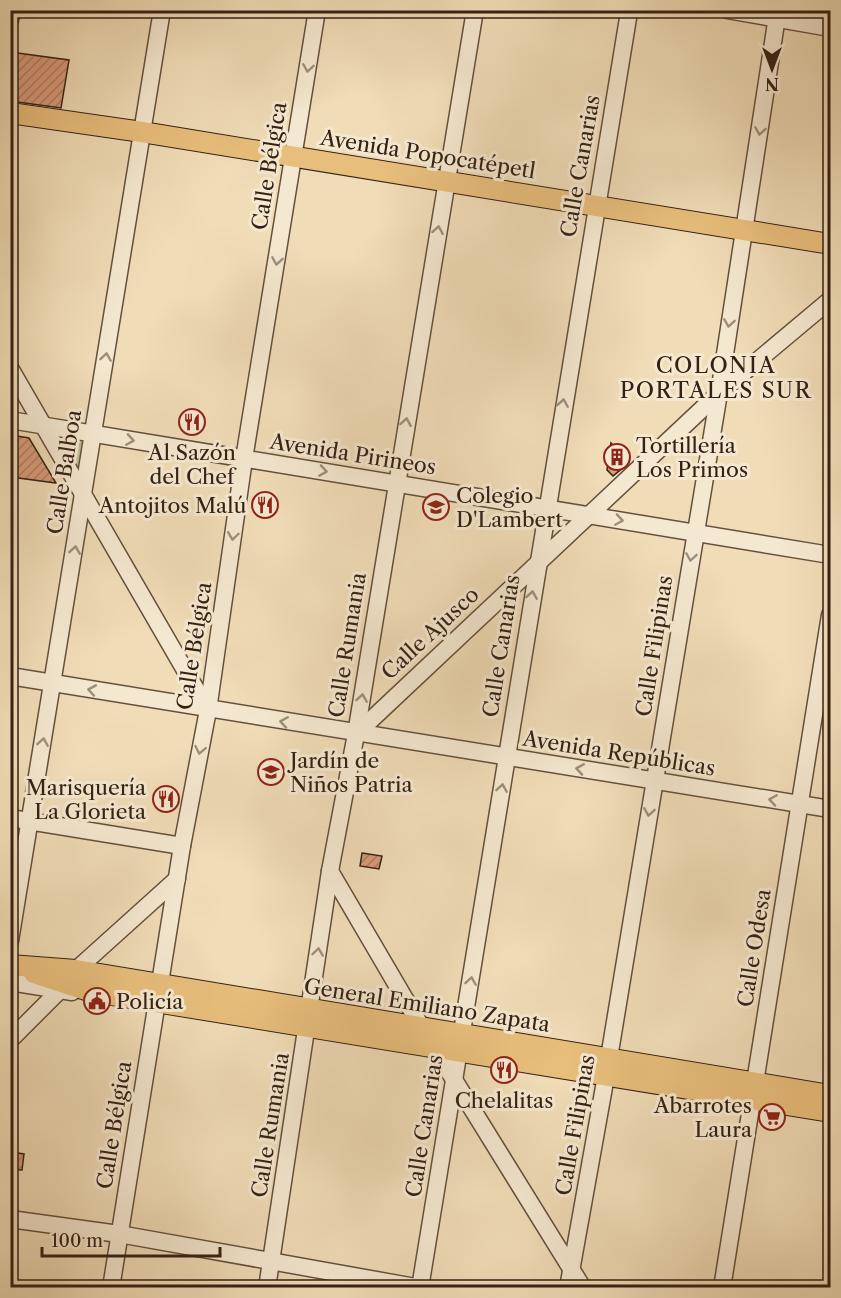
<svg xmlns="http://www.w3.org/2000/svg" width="841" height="1298" font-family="'Libre Caslon Text',serif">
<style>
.grass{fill:#b6c190;stroke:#767152;stroke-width:1.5}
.building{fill:url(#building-hatch);stroke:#352114;stroke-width:1.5}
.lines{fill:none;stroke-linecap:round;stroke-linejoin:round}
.minor-casing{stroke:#64503d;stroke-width:19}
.major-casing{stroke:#352114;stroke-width:22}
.minor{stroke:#f5e8d0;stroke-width:16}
.major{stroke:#e8be7c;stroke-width:20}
.oneway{stroke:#9f8e7b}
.labels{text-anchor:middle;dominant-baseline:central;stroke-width:6;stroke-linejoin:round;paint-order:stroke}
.street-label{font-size:21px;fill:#352114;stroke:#f5e8d0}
.poi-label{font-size:21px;fill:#352114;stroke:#f5e8d0;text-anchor:start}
.neighbourhood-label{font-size:22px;letter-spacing:1.5px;fill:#352114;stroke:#f5e8d0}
</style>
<defs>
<pattern id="building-hatch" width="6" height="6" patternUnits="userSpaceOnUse" patternTransform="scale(1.5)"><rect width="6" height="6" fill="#d99b7b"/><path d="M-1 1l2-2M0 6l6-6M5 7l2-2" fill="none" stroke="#b17e64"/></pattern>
</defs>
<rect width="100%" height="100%" fill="#f0dcb7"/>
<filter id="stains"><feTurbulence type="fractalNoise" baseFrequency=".00333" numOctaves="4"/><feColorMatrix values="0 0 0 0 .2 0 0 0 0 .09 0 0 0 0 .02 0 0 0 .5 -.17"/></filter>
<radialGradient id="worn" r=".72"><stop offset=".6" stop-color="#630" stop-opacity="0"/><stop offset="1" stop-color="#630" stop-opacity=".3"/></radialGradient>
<path class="grass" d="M 43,425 L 93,435 L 83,498 Z"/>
<g class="building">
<path d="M 10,52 L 69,60 L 61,108 L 10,101 Z"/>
<path d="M 17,436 L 29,438 L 56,483 L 11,477 Z"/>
<path d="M 611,443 L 629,463 L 613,476 L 607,470 Z"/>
<path d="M 362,853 L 382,856 L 379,869 L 360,866 Z"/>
<path d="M 10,1152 L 24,1154 L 22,1170 L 10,1169 Z"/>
</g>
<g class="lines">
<defs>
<g id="minor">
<path d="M 727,10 L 830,28"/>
<path d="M 10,20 L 12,10"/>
<path d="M 10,368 L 208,710"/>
<path d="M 10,420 L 830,555"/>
<path d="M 10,676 L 830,809"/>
<path d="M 356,734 L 719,393 L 830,300"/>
<path d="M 10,818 L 182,846"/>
<path d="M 330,871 L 422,1028 L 583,1288"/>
<path d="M 10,941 L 162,10"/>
<path d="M 76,970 L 177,879"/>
<path d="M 10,982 L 72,992"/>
<path d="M 10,1040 L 60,990"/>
<path d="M 10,1219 L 119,1234 L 421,1288"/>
<path d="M 111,1288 L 182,846 L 208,710 L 244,459 L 317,10"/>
<path d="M 267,1288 L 330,871 L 356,734 L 475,10"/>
<path d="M 420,1288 L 629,12"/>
<path d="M 568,1288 L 606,1076 L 719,393 L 778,10"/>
<path d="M 722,1288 L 830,615"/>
</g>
<g id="major">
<path d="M 10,113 L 142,132 L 830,244"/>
<path d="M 10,965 L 76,970 L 830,1095"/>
<path d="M 34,973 L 92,992 L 137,999 L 830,1112"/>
</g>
</defs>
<use href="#minor" class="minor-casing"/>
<use href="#major" class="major-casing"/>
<use href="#minor" class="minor"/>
<use href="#major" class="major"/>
</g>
<defs><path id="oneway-chevron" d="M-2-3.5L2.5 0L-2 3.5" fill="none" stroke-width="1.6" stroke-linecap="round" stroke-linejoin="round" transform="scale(1.5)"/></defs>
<g class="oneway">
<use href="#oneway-chevron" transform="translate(308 68) rotate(99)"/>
<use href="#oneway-chevron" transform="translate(760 131) rotate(99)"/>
<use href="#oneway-chevron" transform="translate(438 230) rotate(-80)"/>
<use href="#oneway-chevron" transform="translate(277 261) rotate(99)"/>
<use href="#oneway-chevron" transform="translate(729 323) rotate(99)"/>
<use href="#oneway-chevron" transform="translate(106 357) rotate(-81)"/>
<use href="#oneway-chevron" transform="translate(563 403) rotate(-81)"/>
<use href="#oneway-chevron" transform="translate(406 422) rotate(-80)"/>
<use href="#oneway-chevron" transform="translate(130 440) rotate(9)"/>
<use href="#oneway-chevron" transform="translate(323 471) rotate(9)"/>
<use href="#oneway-chevron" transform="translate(619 520) rotate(9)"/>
<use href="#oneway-chevron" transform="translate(233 536) rotate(98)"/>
<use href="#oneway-chevron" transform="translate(75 550) rotate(-81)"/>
<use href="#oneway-chevron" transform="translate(691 557) rotate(99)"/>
<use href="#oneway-chevron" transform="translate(532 595) rotate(-81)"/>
<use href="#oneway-chevron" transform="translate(92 690) rotate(-170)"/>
<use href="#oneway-chevron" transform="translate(362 698) rotate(-81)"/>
<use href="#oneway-chevron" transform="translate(284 722) rotate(-171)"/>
<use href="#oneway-chevron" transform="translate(43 742) rotate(-81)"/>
<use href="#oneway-chevron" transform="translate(200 750) rotate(101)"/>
<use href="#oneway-chevron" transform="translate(580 769) rotate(-171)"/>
<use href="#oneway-chevron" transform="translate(502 788) rotate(-81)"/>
<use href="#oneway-chevron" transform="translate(773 800) rotate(-171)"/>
<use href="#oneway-chevron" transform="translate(649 812) rotate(99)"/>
<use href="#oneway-chevron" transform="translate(318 952) rotate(-82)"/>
<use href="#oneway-chevron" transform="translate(471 981) rotate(-81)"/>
</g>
<defs>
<symbol id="restaurant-ring" viewBox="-11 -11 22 22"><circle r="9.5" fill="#f5e8d0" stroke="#8f2418" stroke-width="1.5"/><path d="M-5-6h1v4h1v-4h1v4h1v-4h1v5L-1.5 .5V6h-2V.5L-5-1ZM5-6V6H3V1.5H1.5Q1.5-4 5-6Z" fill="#8f2418"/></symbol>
<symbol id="building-ring" viewBox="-11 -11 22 22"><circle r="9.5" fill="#f5e8d0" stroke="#8f2418" stroke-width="1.5"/><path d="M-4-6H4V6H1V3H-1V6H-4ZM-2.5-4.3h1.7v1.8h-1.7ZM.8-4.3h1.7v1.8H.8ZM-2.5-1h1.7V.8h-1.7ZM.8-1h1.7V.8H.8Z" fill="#8f2418"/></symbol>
<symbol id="school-ring" viewBox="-11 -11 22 22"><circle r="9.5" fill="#f5e8d0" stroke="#8f2418" stroke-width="1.5"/><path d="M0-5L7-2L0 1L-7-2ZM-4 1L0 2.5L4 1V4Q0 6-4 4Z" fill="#8f2418"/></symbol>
<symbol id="civic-ring" viewBox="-11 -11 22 22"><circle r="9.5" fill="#f5e8d0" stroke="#8f2418" stroke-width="1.5"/><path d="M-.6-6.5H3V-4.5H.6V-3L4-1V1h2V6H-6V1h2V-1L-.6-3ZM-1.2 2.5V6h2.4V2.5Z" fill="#8f2418"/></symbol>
<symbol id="supermarket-ring" viewBox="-11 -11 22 22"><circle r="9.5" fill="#f5e8d0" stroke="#8f2418" stroke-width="1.5"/><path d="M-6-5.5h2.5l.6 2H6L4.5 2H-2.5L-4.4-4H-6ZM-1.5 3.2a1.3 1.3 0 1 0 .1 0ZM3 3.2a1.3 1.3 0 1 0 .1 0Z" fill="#8f2418"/></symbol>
</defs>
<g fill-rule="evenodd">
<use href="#restaurant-ring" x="177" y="407" width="30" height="30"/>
<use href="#building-ring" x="602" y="442" width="30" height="30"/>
<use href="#restaurant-ring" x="250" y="490" width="30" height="30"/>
<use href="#school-ring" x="421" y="492" width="30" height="30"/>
<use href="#school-ring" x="256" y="757" width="30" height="30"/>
<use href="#restaurant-ring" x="151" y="784" width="30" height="30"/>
<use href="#civic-ring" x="82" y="986" width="30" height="30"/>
<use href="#restaurant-ring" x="489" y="1055" width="30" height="30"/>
<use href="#supermarket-ring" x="757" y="1102" width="30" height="30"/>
</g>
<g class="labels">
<g class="street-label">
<text transform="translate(428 154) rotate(9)">Avenida Popocatépetl</text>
<text transform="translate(269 166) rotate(-81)">Calle Bélgica</text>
<text transform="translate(580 166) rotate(-80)">Calle Canarias</text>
<text transform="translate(353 454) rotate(9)">Avenida Pirineos</text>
<text transform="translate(64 472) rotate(-81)">Calle Balboa</text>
<text transform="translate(430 633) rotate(-43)">Calle Ajusco</text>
<text transform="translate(347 645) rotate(-81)">Calle Rumania</text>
<text transform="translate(194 646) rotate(-81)">Calle Bélgica</text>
<text transform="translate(501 646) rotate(-81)">Calle Canarias</text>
<text transform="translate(654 646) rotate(-81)">Calle Filipinas</text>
<text transform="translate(619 753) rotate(9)">Avenida Repúblicas</text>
<text transform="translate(754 948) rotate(-81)">Calle Odesa</text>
<text transform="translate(427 1005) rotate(9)">General Emiliano Zapata</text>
<text transform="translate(114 1125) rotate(-81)">Calle Bélgica</text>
<text transform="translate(270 1125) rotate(-81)">Calle Rumania</text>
<text transform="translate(575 1125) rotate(-80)">Calle Filipinas</text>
<text transform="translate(424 1126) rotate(-81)">Calle Canarias</text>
</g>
<g class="poi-label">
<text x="636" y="445">Tortillería<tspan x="636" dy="24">Los Primos</tspan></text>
<text x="192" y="452" text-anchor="middle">Al Sazón<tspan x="192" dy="24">del Chef</tspan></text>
<text x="456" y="495">Colegio<tspan x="456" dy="24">D'Lambert</tspan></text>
<text x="246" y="505" text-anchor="end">Antojitos Malú</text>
<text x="290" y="760">Jardín de<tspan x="290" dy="24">Niños Patria</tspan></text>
<text x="146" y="787" text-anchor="end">Marisquería<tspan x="146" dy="24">La Glorieta</tspan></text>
<text x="116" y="1001">Policía</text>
<text x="504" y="1100" text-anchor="middle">Chelalitas</text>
<text x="752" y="1105" text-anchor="end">Abarrotes<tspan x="752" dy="24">Laura</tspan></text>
</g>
<g class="neighbourhood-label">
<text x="716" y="365">COLONIA<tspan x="716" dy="25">PORTALES SUR</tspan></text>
</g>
</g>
<rect width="841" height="1298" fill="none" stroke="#f0dcb7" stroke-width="36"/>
<rect x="12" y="12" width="817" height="1274" fill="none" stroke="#352114" stroke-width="3"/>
<rect x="18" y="18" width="805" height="1262" fill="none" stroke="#352114" stroke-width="1.5"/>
<g transform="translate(772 69) rotate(180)" stroke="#f5e8d0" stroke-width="4.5" paint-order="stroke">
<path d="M0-4.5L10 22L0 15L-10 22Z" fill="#352114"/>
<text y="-9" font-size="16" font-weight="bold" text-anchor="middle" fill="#352114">N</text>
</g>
<path d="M42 1247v9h178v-9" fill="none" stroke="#352114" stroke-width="3"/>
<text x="51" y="1247" font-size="18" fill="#352114" stroke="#f5e8d0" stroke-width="4.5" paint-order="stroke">100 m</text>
<rect width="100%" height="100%" filter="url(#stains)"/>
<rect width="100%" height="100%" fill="url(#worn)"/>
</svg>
